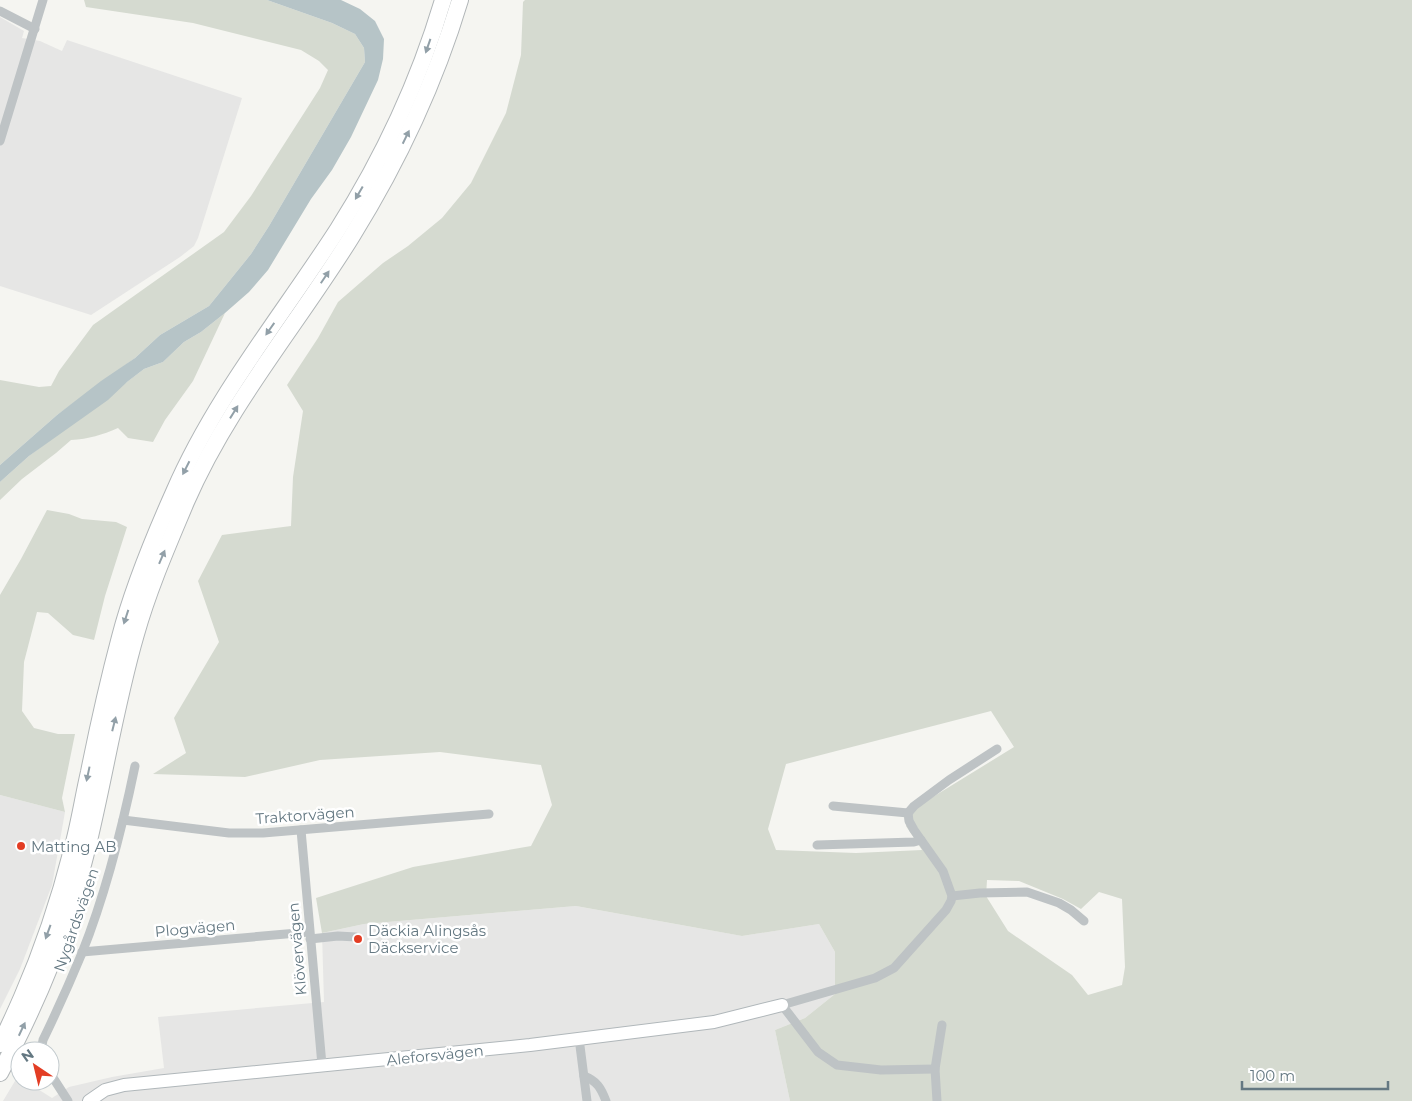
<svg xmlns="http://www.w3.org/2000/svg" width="1412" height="1101" font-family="Montserrat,sans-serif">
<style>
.built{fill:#e6e6e5}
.green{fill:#d5dad0;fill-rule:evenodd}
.water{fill:#b6c4c7}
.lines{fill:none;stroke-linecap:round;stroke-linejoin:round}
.secondary-casing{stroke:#b0b7ba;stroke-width:14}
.highway-casing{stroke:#b1b6b8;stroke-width:18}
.street{stroke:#bec3c5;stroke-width:9}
.secondary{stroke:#fff;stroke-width:12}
.highway{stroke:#fff;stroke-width:16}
.oneway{fill:#92a0a8}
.poi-dot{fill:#e33d24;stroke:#fff;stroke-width:2}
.labels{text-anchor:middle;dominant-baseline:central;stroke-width:5;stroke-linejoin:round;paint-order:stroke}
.street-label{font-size:15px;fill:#647882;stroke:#fff}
.poi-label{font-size:15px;fill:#647882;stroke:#fff;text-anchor:start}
</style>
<rect width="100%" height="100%" fill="#f5f5f1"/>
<g class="built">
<path d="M 0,17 L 24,31 L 22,38 L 40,41 L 62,51 L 67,40 L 242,98 L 198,238 L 194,246 L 180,257 L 91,315 L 0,286 Z"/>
<path d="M 0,795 L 65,812 L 52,885 L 20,969 L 0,1009 Z"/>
<path d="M 576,906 L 742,936 L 819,924 L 835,952 L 835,994 L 805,1018 L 775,1030 L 790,1101 L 3,1101 L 18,1076 L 20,1078 L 20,1081 L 25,1081 L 52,1098 L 69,1087 L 112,1077 L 164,1068 L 158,1017 L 324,1002 L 322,933 L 364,924 Z"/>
</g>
<g class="green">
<path d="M 84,0 L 267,0 L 332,23 L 355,34 L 364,48 L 365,62 L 269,226 L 251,254 L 209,306 L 160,335 L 135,358 L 57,415 L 0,465 L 0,380 L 39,387 L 51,386 L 59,371 L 93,325 L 224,232 L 251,196 L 320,88 L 328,70 L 319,61 L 301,50 L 193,23 L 86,7 Z"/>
<path d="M 525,0 L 1412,0 L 1412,1101 L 790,1101 L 775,1030 L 805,1018 L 835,994 L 835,952 L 819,924 L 742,936 L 576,906 L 364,924 L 322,933 L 316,898 L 413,867 L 531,846 L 552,805 L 541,765 L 440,752 L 320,760 L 245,777 L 153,774 L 186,753 L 174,718 L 219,642 L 198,581 L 222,535 L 291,526 L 293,477 L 303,411 L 287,385 L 318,338 L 338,302 L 383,263 L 408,246 L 442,218 L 471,183 L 506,113 L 521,55 L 523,2 ZM 991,711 L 1014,747 L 915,808 L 906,826 L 922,850 L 856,853 L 776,850 L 768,829 L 786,764 ZM 987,880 L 1019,881 L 1063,899 L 1081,909 L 1099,892 L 1122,899 L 1125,967 L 1122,985 L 1088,995 L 1072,975 L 1008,931 L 986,896 Z"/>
<path d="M 225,313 L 193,381 L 165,420 L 153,442 L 128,438 L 118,428 C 102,435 89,439 71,440 L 56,453 L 22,479 L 0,500 L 0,482 L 29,456 L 144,369 L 163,362 L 184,342 L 201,332 Z"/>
<path d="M 47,510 L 69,514 L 82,519 L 116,522 L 127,527 L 105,596 L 94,640 L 73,635 L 48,613 L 37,612 L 24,662 L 22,711 L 34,728 L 58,734 L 75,734 L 62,798 L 65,812 L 0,795 L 0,595 L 21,559 Z"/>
</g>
<path class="water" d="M 267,0 L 341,0 L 360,9 L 375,21 L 384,39 L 383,59 L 378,80 L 351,137 L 332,170 L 311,199 L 268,270 L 249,292 L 225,313 L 201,332 L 184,342 L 163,362 L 144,369 L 127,382 L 108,400 L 29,456 L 0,482 L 0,465 L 57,415 L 101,381 L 135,358 L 160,335 L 209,306 L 251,254 L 269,226 L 365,62 L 364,48 L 355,34 L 332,23 Z"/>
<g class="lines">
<defs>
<path id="secondary" d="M 89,1101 L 105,1090 L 124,1085 L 530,1045 L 714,1022 L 782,1005"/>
<g id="highway">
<path d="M 0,1044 C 8,1029 15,1013 22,997 C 43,949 59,901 72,850 C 79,825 83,798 89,772 C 98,727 108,682 120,637 C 133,587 153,539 174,492 C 215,397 282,316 338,229 C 383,158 419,81 443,0"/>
<path d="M 0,1073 C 27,1022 51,970 68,916 C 74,895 81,874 86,853 C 104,781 115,706 136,634 C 149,588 168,545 186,502 C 228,405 297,325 352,236 C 398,162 435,83 460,0"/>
</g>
</defs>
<use href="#secondary" class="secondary-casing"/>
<use href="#highway" class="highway-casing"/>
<g class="street">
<path d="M 0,11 L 35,29"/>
<path d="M 0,141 L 43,0"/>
<path d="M 833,806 L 908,813 L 909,821 L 914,830 L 943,871 L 952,896 L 951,901 L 946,910 L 894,968 L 875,978 L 782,1005 L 818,1052 L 837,1065 L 881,1070 L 935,1069"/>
<path d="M 908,813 L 914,806 L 949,780 L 997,749"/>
<path d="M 123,820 L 229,833 L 263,833 L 489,814"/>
<path d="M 301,830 L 322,1065"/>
<path d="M 817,845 L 914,842 L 921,840"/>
<path d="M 952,896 L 980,893 L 1027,892 L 1059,903 L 1071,910 L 1084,921"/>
<path d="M 310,939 L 338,936 L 356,937"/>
<path d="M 82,952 L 309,932"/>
<path d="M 579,1038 L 587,1101"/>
<path d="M 41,1051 L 43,1040 C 57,1011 70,982 82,953 C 106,893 122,829 135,766"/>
<path d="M 50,1073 L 68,1101"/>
<path d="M 584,1076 C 597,1081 601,1088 606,1101"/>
<path d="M 937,1101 L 935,1069 L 942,1025"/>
</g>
<use href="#secondary" class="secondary"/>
<use href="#highway" class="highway"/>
</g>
<defs><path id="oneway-solid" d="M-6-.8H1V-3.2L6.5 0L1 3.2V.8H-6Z" transform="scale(1.25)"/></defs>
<g class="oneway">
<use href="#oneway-solid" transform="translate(428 46) rotate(109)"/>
<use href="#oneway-solid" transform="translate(406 137) rotate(-64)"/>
<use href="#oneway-solid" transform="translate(359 193) rotate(120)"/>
<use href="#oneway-solid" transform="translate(325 277) rotate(-56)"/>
<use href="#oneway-solid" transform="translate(270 329) rotate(125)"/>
<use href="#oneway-solid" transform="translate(234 412) rotate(-58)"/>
<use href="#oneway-solid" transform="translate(186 468) rotate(117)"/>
<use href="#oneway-solid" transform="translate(162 557) rotate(-67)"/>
<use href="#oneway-solid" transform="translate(126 617) rotate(108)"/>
<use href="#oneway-solid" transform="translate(114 724) rotate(-76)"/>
<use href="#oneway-solid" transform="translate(88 774) rotate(102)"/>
<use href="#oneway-solid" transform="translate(48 932) rotate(110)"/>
<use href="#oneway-solid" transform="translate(22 1029) rotate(-65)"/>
</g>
<g class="poi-dot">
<circle cx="21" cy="846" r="5"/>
<circle cx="358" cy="939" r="5"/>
</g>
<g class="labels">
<g class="street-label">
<text transform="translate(305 815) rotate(-4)">Traktorvägen</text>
<text transform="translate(76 920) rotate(-71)">Nygårdsvägen</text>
<text transform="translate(195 928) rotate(-5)">Plogvägen</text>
<text transform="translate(297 949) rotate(-95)">Klövervägen</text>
<text transform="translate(435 1055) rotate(-6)">Aleforsvägen</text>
</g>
<g class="poi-label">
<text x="31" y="846">Matting AB</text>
<text x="368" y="930">Däckia Alingsås<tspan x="368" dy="17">Däckservice</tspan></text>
</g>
</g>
<g transform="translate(35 1066) rotate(325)"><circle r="24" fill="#ffffff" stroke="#c1c9cd"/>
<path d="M0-4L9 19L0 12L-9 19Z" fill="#e33d24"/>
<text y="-8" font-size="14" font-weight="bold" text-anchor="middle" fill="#647882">N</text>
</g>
<path d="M1242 1081v8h146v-8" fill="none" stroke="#647882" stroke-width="2.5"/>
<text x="1250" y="1081" font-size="15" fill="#647882" stroke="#ffffff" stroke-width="4" paint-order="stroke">100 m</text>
</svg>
